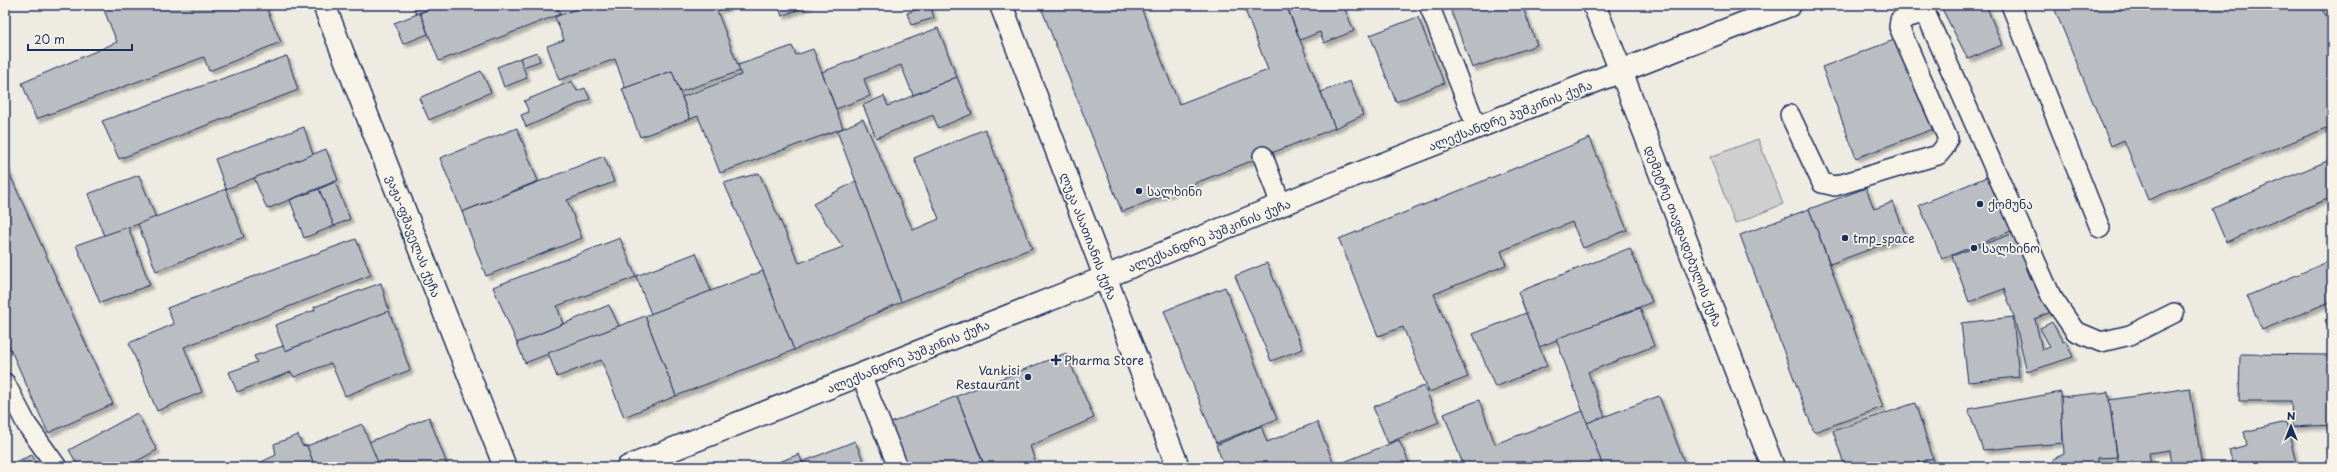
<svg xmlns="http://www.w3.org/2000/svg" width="2337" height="472" font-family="'Playpen Sans','Noto Sans Georgian',sans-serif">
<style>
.green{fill:#cfcfcf;stroke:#757f96}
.building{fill:#babdc2;stroke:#1b2f5e;filter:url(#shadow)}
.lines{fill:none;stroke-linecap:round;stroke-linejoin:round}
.lane-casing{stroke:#1b2f5e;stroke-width:22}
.street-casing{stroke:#1b2f5e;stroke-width:25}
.secondary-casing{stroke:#1b2f5e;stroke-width:25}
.lane{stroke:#f7f3e8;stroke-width:19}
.street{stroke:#f7f3e8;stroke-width:22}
.secondary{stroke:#f7f3e8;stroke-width:22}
.poi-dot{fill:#1b2f5e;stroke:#f7f3e8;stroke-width:1.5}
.labels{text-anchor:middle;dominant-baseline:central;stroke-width:3.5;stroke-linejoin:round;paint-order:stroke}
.street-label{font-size:12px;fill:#1b2f5e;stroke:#f7f3e8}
.poi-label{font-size:12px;fill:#1b2f5e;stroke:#f7f3e8;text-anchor:start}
</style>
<defs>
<filter id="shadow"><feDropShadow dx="3.5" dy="3.5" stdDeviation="1" flood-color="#0004"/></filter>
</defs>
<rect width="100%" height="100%" fill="#eeebe2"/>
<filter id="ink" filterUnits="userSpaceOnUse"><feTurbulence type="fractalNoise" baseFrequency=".025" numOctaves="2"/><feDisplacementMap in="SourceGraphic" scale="8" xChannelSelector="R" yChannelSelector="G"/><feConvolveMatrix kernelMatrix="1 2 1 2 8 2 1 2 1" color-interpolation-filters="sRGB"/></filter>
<g filter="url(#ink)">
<path class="green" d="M 1758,139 L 1783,204 L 1735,224 L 1710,157 Z"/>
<g class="building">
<path d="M 102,5 L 265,5 L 281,42 L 209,71 L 204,57 L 36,119 L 22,83 L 117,42 Z"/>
<path d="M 413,5 L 440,5 L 416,14 Z"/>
<path d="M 440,5 L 556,5 L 560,14 L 439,61 L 420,13 Z"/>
<path d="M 587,5 L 652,5 L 653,7 L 660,5 L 715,5 L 740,71 L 680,92 L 672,71 L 625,88 L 615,59 L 559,80 L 547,46 L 564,40 L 555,17 Z"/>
<path d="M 717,5 L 733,5 L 719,10 Z"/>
<path d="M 778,5 L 810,5 L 782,16 Z"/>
<path d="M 930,5 L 934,18 L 911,25 L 907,13 Z"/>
<path d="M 1040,5 L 1140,5 L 1179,104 L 1268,70 L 1243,5 L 1286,5 L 1335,128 L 1122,212 Z"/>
<path d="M 1343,5 L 1354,31 L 1324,43 L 1320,32 L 1300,40 L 1287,6 Z"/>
<path d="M 1449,5 L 1522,5 L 1537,45 L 1472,68 Z"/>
<path d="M 1940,5 L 1986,5 L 2002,45 L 1968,59 Z"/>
<path d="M 2053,5 L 2319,5 L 2332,25 L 2332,126 L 2148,200 L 2124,140 L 2111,146 Z"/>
<path d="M 420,13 L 428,34 L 403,44 L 394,23 Z"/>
<path d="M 1418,17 L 1444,83 L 1396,102 L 1370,35 Z"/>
<path d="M 938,28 L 957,77 L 913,95 L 901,65 L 864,79 L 870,96 L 836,109 L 822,72 Z"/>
<path d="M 1902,37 L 1936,128 L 1856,158 L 1822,67 Z"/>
<path d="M 792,46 L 796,55 L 813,49 L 843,128 L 720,173 L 698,116 L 690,119 L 682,97 L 741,75 L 738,65 Z"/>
<path d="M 537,52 L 540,61 L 523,67 L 520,58 Z"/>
<path d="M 287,56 L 298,90 L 119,159 L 102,121 Z"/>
<path d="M 520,58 L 527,78 L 504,87 L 497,67 Z"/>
<path d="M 481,71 L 491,92 L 429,120 L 419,98 Z"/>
<path d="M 672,71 L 690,119 L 640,137 L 622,89 Z"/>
<path d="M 957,77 L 972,114 L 938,128 L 933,115 L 876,138 L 863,105 L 884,96 L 888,106 Z"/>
<path d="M 572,81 L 577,91 L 585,88 L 590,99 L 526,127 L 521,115 L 529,112 L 524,101 Z"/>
<path d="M 1350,81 L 1363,115 L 1335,128 L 1321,92 Z"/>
<path d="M 863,119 L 913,230 L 939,219 L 914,158 L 985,129 L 1032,248 L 901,302 L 837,131 Z"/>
<path d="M 304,127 L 313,155 L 226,189 L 215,159 Z"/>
<path d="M 517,128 L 538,181 L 462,212 L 440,158 Z"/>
<path d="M 1590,138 L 1627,230 L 1583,248 L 1572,222 L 1501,251 L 1506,265 L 1434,294 L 1468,377 L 1429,392 L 1403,327 L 1378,336 L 1339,239 Z"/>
<path d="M 326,149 L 338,180 L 267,209 L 254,178 Z"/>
<path d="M 604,156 L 614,182 L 567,200 L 582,238 L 486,276 L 462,212 Z"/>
<path d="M 2332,159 L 2332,197 L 2226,242 L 2212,209 Z"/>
<path d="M 5,164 L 113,404 L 48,433 L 5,337 Z"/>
<path d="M 759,173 L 799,263 L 843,247 L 813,204 L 856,181 L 901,302 L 794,350 L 763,271 L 724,183 Z"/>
<path d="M 139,175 L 156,218 L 104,236 L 88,194 Z"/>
<path d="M 1989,176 L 2011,231 L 1942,259 L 1919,205 Z"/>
<path d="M 335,182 L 350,219 L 334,226 L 319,189 Z"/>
<path d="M 1866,188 L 1874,209 L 1893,202 L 1906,236 L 1830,264 L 1809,209 Z"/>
<path d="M 226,189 L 244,237 L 156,271 L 138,224 Z"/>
<path d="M 319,189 L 334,226 L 304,238 L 290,200 Z"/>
<path d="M 1809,209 L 1883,407 L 1814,432 L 1740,235 Z"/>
<path d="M 128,227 L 150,285 L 100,303 L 76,245 Z"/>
<path d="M 2020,231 L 2032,265 L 2026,267 L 2031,279 L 2039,276 L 2053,311 L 2035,319 L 2042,350 L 2050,347 L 2040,328 L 2052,322 L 2063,342 L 2066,341 L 2073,357 L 2027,372 L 2014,317 L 2004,289 L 1969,302 L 1952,256 Z"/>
<path d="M 620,238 L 636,277 L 557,306 L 563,324 L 517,343 L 493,287 Z"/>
<path d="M 356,239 L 371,275 L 184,347 L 202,392 L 157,411 L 129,343 L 174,324 L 167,308 Z"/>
<path d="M 1630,248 L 1652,302 L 1539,347 L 1518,292 Z"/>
<path d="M 696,253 L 711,291 L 651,314 L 636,276 Z"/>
<path d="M 2332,260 L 2332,301 L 2262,330 L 2247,296 Z"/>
<path d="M 1267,263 L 1303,349 L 1271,361 L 1235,276 Z"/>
<path d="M 763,271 L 794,350 L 676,396 L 645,316 Z"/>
<path d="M 381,283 L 389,311 L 285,351 L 275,325 L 315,310 L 314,307 Z"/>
<path d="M 1225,287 L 1277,419 L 1216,443 L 1164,311 Z"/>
<path d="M 609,305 L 619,326 L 525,363 L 517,343 Z"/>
<path d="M 1640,308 L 1654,346 L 1588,372 L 1605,417 L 1587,423 L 1556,339 Z"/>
<path d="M 389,311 L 410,370 L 345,396 L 331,363 L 294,377 L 291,372 L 237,392 L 229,372 L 257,362 L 254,356 L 283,346 L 285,351 Z"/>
<path d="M 1526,313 L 1547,366 L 1495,387 L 1473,334 Z"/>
<path d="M 645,316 L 676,396 L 624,417 L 601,360 L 557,377 L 548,353 Z"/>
<path d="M 2013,317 L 2019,377 L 1968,382 L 1961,323 Z"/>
<path d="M 2332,318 L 2332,337 L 2325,320 Z"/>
<path d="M 1066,353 L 1094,418 L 1030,446 L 1037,467 L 985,467 L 957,396 Z"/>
<path d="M 2240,354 L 2332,355 L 2332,425 L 2292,427 L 2291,401 L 2239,401 Z"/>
<path d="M 1424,386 L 1439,422 L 1388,443 L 1373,407 Z"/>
<path d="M 2190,388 L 2202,467 L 2172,467 L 2170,450 L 2149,453 L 2151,467 L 2119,467 L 2109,400 Z"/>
<path d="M 2061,392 L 2063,443 L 1983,450 L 1968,409 Z"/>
<path d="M 2108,392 L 2117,457 L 2097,458 L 2101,467 L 2057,467 L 2053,459 L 2064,454 L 2061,397 Z"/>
<path d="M 957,396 L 984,466 L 902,467 L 886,425 Z"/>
<path d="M 1659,396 L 1686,467 L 1603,467 L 1587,423 Z"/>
<path d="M 1479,400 L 1495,444 L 1583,411 L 1603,467 L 1464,467 L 1444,414 Z"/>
<path d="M 1915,403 L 1933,458 L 1906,467 L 1845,467 L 1833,431 Z"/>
<path d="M 137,413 L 157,450 L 126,467 L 79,467 L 69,450 Z"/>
<path d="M 429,417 L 448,467 L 380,467 L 369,442 Z"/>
<path d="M 1317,422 L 1335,467 L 1225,467 L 1216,445 L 1261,426 L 1267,442 Z"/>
<path d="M 2286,422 L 2297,467 L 2234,467 L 2229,450 L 2247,445 L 2244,432 Z"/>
<path d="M 362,424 L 380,467 L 315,467 L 307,446 Z"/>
<path d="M 298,435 L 302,445 L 307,446 L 315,467 L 251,467 L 276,455 L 274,444 Z"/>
<path d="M 1399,440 L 1411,467 L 1340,467 L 1339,464 Z"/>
<path d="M 855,441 L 866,467 L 804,467 L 802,462 Z"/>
<path d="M 799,454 L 804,467 L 767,467 Z"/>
<path d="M 32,455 L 38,467 L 5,467 L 5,466 Z"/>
<path d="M 1933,458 L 1935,467 L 1906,467 Z"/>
<path d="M 144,461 L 146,467 L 131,467 Z"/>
</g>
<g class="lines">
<defs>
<g id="lane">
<path d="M 1429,5 L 1477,128"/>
<path d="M 1922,5 L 2051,296 L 2075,331 L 2101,342 L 2130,335 L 2174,313"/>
<path d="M 2011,5 L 2100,228"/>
<path d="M 1790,115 L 1822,183 L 1835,186 L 1938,155 L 1944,148 L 1948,139 L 1899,27 L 1900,20 L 1926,12"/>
<path d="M 1263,156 L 1281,205"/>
<path d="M 861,375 L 898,467"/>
<path d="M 5,383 L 27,425 L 57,467"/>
</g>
<g id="street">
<path d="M 324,5 L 505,467"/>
<path d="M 1594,5 L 1621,71 L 1773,467"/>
</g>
<g id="secondary">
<path d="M 1001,5 L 1178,467"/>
<path d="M 628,467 L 1064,294 L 1322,188 L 1790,5"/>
</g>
</defs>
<use href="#lane" class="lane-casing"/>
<use href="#street" class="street-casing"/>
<use href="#secondary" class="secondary-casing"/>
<use href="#lane" class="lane"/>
<use href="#street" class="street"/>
<use href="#secondary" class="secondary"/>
</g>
</g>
<g class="poi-dot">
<circle cx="1139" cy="191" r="4"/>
<circle cx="1980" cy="204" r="4"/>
<circle cx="1845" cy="238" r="4"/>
<circle cx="1974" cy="248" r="4"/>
<path d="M1054 354h4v4h4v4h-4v4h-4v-4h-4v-4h4z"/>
<circle cx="1028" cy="377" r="4"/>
</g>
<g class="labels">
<g class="street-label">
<text transform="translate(1510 115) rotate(-21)">ალექსანდრე პუშკინის ქუჩა</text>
<text transform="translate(1209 235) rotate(-22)">ალექსანდრე პუშკინის ქუჩა</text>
<text transform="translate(414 236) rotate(69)">ვაჟა-ფშაველას ქუჩა</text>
<text transform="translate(1089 236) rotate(69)">ლუკა ასათიანის ქუჩა</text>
<text transform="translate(1684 236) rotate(69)">დემეტრე თავდადებულის ქუჩა</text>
<text transform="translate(908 356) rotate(-22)">ალექსანდრე პუშკინის ქუჩა</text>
</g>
<g class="poi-label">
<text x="1147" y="191">სალხინი</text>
<text x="1988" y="204">ქომუნა</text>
<text x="1853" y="238">tmp_space</text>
<text x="1982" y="248">სალხინო</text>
<text x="1064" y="360">Pharma Store</text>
<text x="1020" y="370" text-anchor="end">Vankisi<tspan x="1020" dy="14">Restaurant</tspan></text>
</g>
</g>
<rect width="2337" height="472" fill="none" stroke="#f7f3e8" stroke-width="20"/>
<rect x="10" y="10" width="2317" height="452" fill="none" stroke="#1b2f5e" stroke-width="1.5" filter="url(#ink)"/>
<g transform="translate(2291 426)" stroke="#f7f3e8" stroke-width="3" paint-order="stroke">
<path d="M0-3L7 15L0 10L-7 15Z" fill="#1b2f5e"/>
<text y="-6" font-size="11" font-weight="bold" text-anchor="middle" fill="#1b2f5e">N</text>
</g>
<path d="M28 44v6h104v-6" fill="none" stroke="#1b2f5e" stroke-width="2"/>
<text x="34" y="44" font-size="12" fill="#1b2f5e" stroke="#f7f3e8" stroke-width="3" paint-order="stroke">20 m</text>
</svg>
